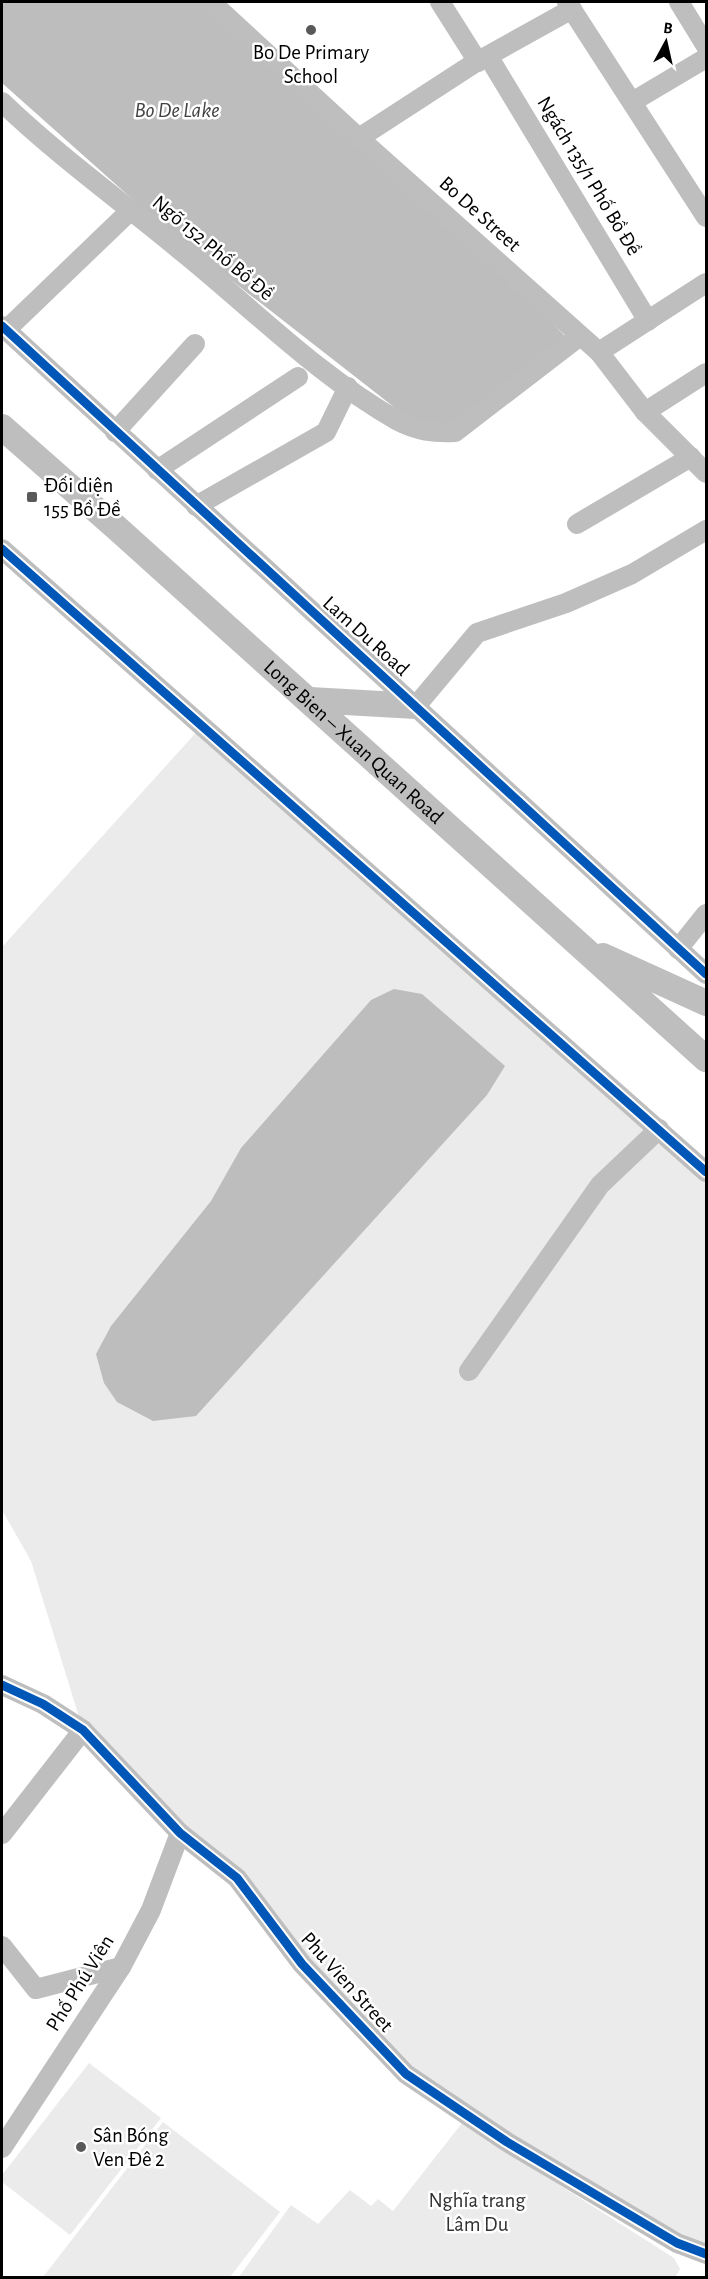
<svg xmlns="http://www.w3.org/2000/svg" width="708" height="2279" font-family="'Alegreya Sans',sans-serif">
<style>
.green{fill:#ebebeb}
.water{fill:#bdbdbd}
.lines{fill:none;stroke-linecap:round;stroke-linejoin:round}
.minor{stroke:#bebebe;stroke-width:20}
.major{stroke:#bebebe;stroke-width:26}
.cycleway-casing{stroke:#fff;stroke-width:13}
.cycleway{stroke:#0057b8;stroke-width:9}
.poi-dot{fill:#595959;stroke:#fff;stroke-width:2}
.labels{text-anchor:middle;dominant-baseline:central;stroke-width:5;stroke-linejoin:round;paint-order:stroke}
.poi-label{font-size:21px;fill:#000;stroke:#fff;text-anchor:start}
.street-label{font-size:21px;fill:#000;stroke:#fff}
.park-label{font-size:21px;fill:#313131;stroke:#fff}
.water-label{font-size:22px;font-style:italic;fill:#424242;stroke:#fff}
</style>
<rect width="100%" height="100%" fill="#fff"/>
<g class="green">
<path d="M 202,726 L 706,1172 L 706,2254 L 406,2074 L 237,1878 L 83,1730 L 31,1561 L 2,1510 L 2,947 Z"/>
<path d="M 89,2063 L 161,2118 L 70,2235 L 2,2182 L 2,2175 Z"/>
<path d="M 163,2122 L 280,2212 L 230,2277 L 43,2277 Z"/>
<path d="M 462,2123 L 674,2258 L 680,2269 L 675,2278 L 238,2278 L 291,2205 L 318,2224 L 350,2190 L 371,2206 L 378,2199 L 393,2211 Z"/>
</g>
<g class="water">
<path d="M 2,2 L 203,2 L 497,267 L 571,342 L 468,423 L 417,425 L 167,230 L 2,83 Z"/>
<path d="M 394,989 L 422,994 L 505,1066 L 487,1095 L 196,1416 L 153,1421 L 117,1402 L 104,1383 L 96,1354 L 111,1326 L 211,1201 L 241,1148 L 371,1000 Z"/>
</g>
<g class="lines">
<g class="minor">
<path d="M 211,2 L 359,138 L 599,352 L 645,412 L 706,473"/>
<path d="M 440,2 L 478,62"/>
<path d="M 567,2 L 706,217"/>
<path d="M 679,2 L 706,46"/>
<path d="M 488,56 L 648,321"/>
<path d="M 2,102 C 57,155 121,201 180,250 C 252,308 317,375 398,421 C 417,431 434,433 455,432 L 580,336"/>
<path d="M 632,102 L 706,58"/>
<path d="M 359,138 L 473,64 L 572,9"/>
<path d="M 2,326 L 706,974"/>
<path d="M 6,330 L 131,210"/>
<path d="M 599,352 L 706,283"/>
<path d="M 645,412 L 706,373"/>
<path d="M 115,432 L 195,344"/>
<path d="M 157,470 L 298,377"/>
<path d="M 196,506 L 326,432 L 348,387"/>
<path d="M 577,524 L 691,457"/>
<path d="M 2,549 L 706,1172"/>
<path d="M 416,706 L 477,633 L 566,603 L 632,574 L 706,530"/>
<path d="M 678,949 L 706,914"/>
<path d="M 469,1371 L 600,1185 L 659,1129"/>
<path d="M 2,1685 L 43,1704 L 83,1730 L 180,1833 L 237,1878 L 302,1964 L 406,2074 L 507,2142 L 677,2243 L 706,2254"/>
<path d="M 2,1834 L 83,1730"/>
<path d="M 2,1946 L 36,1989 L 121,1967"/>
<path d="M 2,2148 L 121,1967 L 151,1910 L 180,1833"/>
</g>
<g class="major">
<path id="s1" d="M 2,427 L 119,530 L 706,1059"/>
<path d="M 310,700 L 416,706"/>
<path d="M 603,956 L 706,1003"/>
</g>
<defs>
<g id="cycleway">
<path d="M 2,326 L 706,974"/>
<path d="M 2,549 L 706,1172"/>
<path d="M 2,1685 L 43,1704 L 83,1730 L 180,1833 L 237,1878 L 302,1964 L 406,2074 L 507,2142 L 677,2243 L 706,2254"/>
</g>
</defs>
<use href="#cycleway" class="cycleway-casing"/>
<use href="#cycleway" class="cycleway"/>
</g>
<g class="poi-dot">
<circle cx="311" cy="30" r="6"/>
<rect x="26" y="491" width="12" height="12" rx="3"/>
<circle cx="81" cy="2147" r="6"/>
</g>
<g class="labels">
<g class="poi-label">
<text x="311" y="52" text-anchor="middle">Bo De Primary<tspan x="311" dy="24">School</tspan></text>
<text x="44" y="485">Đối diện<tspan x="44" dy="24">155 Bồ Đề</tspan></text>
<text x="93" y="2135">Sân Bóng<tspan x="93" dy="24">Ven Đê 2</tspan></text>
</g>
<g class="street-label">
<text transform="translate(589 176) rotate(59)">Ngách 135/1 Phố Bồ Đề</text>
<text transform="translate(480 214) rotate(42)">Bo De Street</text>
<text transform="translate(213 248) rotate(40)">Ngõ 152 Phố Bồ Đề</text>
<text transform="translate(366 636) rotate(42)">Lam Du Road</text>
<text stroke="none"><textPath href="#s1" startOffset="472">Long Bien – Xuan Quan Road</textPath></text>
<text transform="translate(347 1982) rotate(48)">Phu Vien Street</text>
<text transform="translate(80 1983) rotate(-58)">Phố Phú Viên</text>
</g>
<g class="park-label">
<text x="477" y="2200">Nghĩa trang<tspan x="477" dy="24">Lâm Du</tspan></text>
</g>
<g class="water-label">
<text x="177" y="110">Bo De Lake</text>
</g>
</g>
<rect width="708" height="2279" fill="none" stroke="#000000" stroke-width="6"/>
<g transform="translate(666 42) rotate(8)" stroke="#ffffff" stroke-width="4.5" paint-order="stroke">
<path d="M0-4.5L10 22L0 15L-10 22Z" fill="#000000"/>
<text y="-9" font-size="16" font-weight="bold" text-anchor="middle" fill="#000000">B</text>
</g>
</svg>
